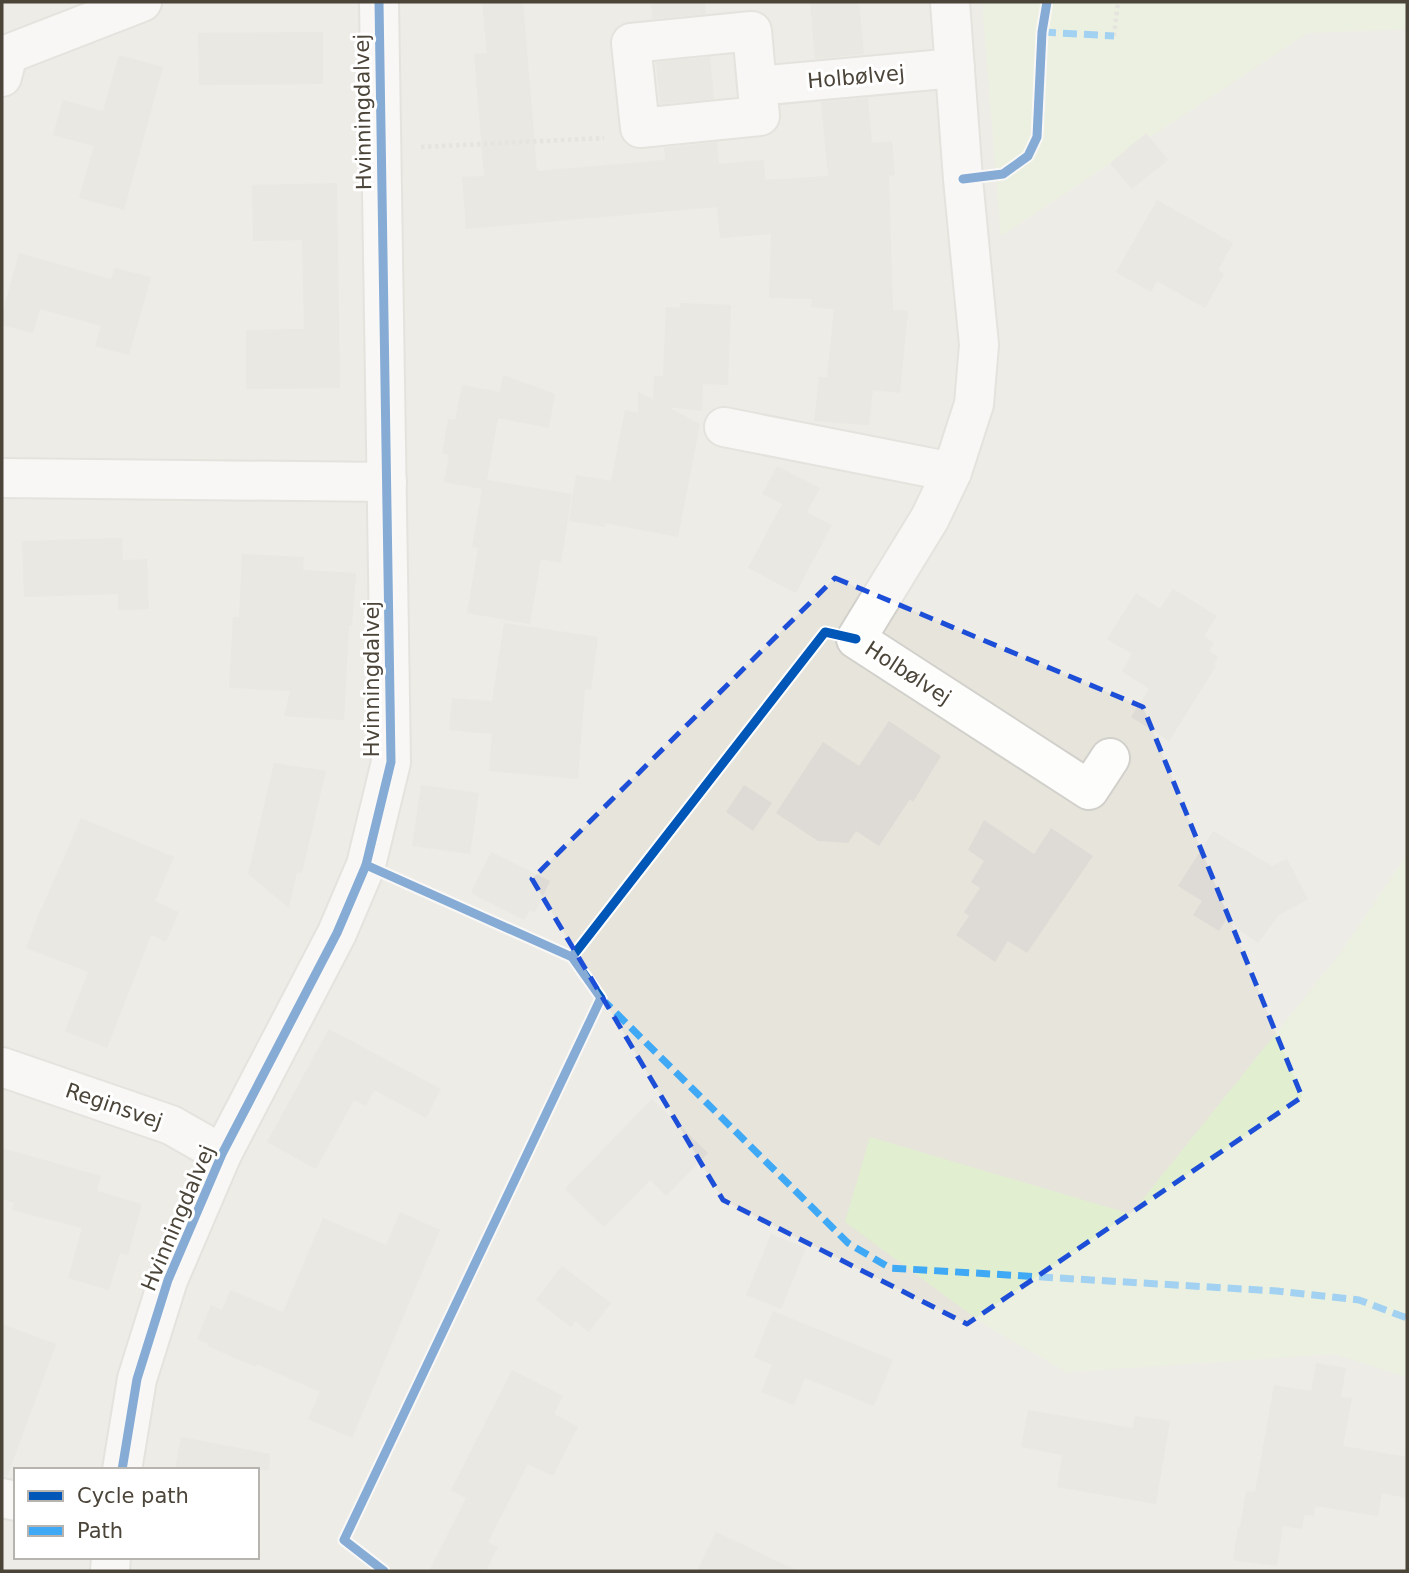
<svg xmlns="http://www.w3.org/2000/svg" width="1409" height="1573" font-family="'DejaVu Sans',sans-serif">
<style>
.residential{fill:#e7e4dc;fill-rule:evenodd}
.green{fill:#e1eecf}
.building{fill:#dedbd6}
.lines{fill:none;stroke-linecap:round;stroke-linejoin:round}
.minor-casing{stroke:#d2d0cb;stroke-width:42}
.tertiary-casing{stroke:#d2d0cb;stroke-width:42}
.path{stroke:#d3d2cc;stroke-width:4.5;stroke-dasharray:3.5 3.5;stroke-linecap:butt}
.minor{stroke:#fdfdfc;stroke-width:38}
.tertiary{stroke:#fdfdfc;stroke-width:38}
.quiet{stroke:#3fa9f5;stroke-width:7;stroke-dasharray:14 7;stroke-linecap:butt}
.cycleway-casing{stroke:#fff;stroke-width:13}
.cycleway{stroke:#0057b8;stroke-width:9}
.marked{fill:none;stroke:#1d4ed8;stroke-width:5;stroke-dasharray:14 9;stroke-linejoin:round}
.labels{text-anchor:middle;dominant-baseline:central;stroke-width:6;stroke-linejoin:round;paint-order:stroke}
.street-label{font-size:21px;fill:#4b4439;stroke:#fff}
</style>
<rect width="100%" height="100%" fill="#f4f2ee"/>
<path class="residential" d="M 2,2 L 1407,2 L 1407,1571 L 2,1571 ZM 16,1470 L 257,1470 L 257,1557 L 16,1557 Z"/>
<g class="green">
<path d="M 983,2 L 1407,2 L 1407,29 L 1307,33 L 1001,236 L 983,13 Z"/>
<path d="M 1407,854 L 1407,1377 L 1335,1354 L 1067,1372 L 985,1325 L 845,1222 L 870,1137 L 1131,1214 L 1342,951 Z"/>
</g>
<g class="building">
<path d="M 482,2 L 523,2 L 537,171 L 665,160 L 664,148 L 717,142 L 719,164 L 764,160 L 765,180 L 828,176 L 821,102 L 868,98 L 872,143 L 892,141 L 895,175 L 889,176 L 893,310 L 908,311 L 900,393 L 873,390 L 869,425 L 814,421 L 819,377 L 827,377 L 834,309 L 811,307 L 812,299 L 769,298 L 771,234 L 720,238 L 717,207 L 466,229 L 462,177 L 484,176 L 474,54 L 487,53 Z"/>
<path d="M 651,2 L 705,2 L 706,14 L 652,19 Z"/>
<path d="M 810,2 L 859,2 L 864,54 L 815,59 Z"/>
<path d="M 323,32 L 323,84 L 199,85 L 198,33 Z"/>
<path d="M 119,55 L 163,67 L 124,210 L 79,198 L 94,146 L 53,135 L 63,100 L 103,111 Z"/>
<path d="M 710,57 L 714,99 L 660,104 L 656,62 Z"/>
<path d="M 1146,133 L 1168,160 L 1132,189 L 1110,163 Z"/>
<path d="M 337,183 L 340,388 L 246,389 L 246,330 L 304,329 L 302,240 L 253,241 L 252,185 Z"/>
<path d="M 1157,200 L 1233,243 L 1218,270 L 1224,274 L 1205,308 L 1157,281 L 1151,292 L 1116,272 Z"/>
<path d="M 19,253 L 111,279 L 115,268 L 151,277 L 129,355 L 95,346 L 101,326 L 40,309 L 33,333 L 2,325 L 2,315 Z"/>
<path d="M 680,303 L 731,305 L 728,385 L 703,384 L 702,411 L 668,407 L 700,424 L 678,537 L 605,523 L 605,527 L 569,521 L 576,475 L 611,481 L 625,410 L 638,413 L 638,392 L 653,399 L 654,376 L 663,376 L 666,307 L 680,308 Z"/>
<path d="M 503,375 L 555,394 L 549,428 L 498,418 L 487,480 L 572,494 L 561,563 L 541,559 L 530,624 L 467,613 L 478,548 L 472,547 L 482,489 L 444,482 L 449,455 L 442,453 L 448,419 L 455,420 L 462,385 L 500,392 Z"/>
<path d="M 777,466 L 820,488 L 807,512 L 832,525 L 796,593 L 748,568 L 782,504 L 762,494 Z"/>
<path d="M 122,538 L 123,560 L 147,559 L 149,609 L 118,610 L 118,594 L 24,597 L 22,541 Z"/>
<path d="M 242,554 L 304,557 L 303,570 L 356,573 L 352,626 L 349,626 L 344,720 L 284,716 L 290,691 L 229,688 L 233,617 L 239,617 Z"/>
<path d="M 1173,589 L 1217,616 L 1204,636 L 1214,643 L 1209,651 L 1218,657 L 1214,664 L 1216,666 L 1169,741 L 1131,717 L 1149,689 L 1122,671 L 1132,654 L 1107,639 L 1136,593 L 1160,609 Z"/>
<path d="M 504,623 L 598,637 L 591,690 L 585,689 L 578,779 L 489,771 L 492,734 L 449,730 L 452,698 L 492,701 Z"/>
<path d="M 889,721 L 941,756 L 913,802 L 910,799 L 879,846 L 856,831 L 848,843 L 818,841 L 776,813 L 823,742 L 859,766 Z"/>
<path d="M 274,763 L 326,771 L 302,873 L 297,872 L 289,908 L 248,874 Z"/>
<path d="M 421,785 L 479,793 L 470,854 L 412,846 Z"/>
<path d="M 744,785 L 772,803 L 753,831 L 726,812 Z"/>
<path d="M 81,818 L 174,857 L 155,901 L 179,912 L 166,942 L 151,935 L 107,1048 L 65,1031 L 88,972 L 26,948 L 41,908 L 42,908 Z"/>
<path d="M 984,820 L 1034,854 L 1051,828 L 1093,856 L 1027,953 L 1008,941 L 995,962 L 956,935 L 969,916 L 964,912 L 980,888 L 971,882 L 984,861 L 968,850 Z"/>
<path d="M 1213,831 L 1272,866 L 1287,859 L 1308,899 L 1279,915 L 1258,943 L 1226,920 L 1219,931 L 1193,915 L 1202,901 L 1178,886 Z"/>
<path d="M 491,852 L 550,881 L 535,913 L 530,910 L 524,920 L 471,893 Z"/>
<path d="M 329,1029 L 441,1089 L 426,1118 L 374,1090 L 366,1106 L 354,1100 L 316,1169 L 267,1142 Z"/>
<path d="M 652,1099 L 708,1153 L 666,1196 L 650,1180 L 604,1227 L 565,1189 Z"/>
<path d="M 2,1148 L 101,1176 L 97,1191 L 142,1204 L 128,1255 L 120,1253 L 109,1290 L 68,1278 L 82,1228 L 12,1210 L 14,1203 L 2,1199 Z"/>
<path d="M 400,1212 L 440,1230 L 352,1438 L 308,1419 L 320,1392 L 257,1364 L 256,1367 L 207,1346 L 208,1344 L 197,1339 L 211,1305 L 222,1310 L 230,1290 L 283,1312 L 323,1218 L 386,1245 Z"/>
<path d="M 771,1234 L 806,1248 L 781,1309 L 746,1295 Z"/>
<path d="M 562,1266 L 611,1303 L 589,1332 L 575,1321 L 571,1327 L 536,1300 Z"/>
<path d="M 773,1311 L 893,1360 L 874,1406 L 805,1378 L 794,1405 L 761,1392 L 772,1365 L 754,1357 Z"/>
<path d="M 2,1324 L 56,1344 L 7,1477 L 2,1477 Z"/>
<path d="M 1316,1363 L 1346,1368 L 1341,1397 L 1352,1398 L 1343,1446 L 1407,1457 L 1407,1498 L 1382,1493 L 1378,1516 L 1315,1506 L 1314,1516 L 1304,1515 L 1302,1529 L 1283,1526 L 1277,1566 L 1233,1560 L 1238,1527 L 1240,1527 L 1246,1491 L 1255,1492 L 1274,1385 L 1311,1391 Z"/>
<path d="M 512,1370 L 563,1396 L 554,1414 L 578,1427 L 553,1476 L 528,1464 L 488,1542 L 498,1547 L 486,1571 L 429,1571 L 466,1498 L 451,1490 Z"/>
<path d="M 1028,1410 L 1133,1428 L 1135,1416 L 1170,1421 L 1156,1504 L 1057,1487 L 1062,1455 L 1021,1447 Z"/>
<path d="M 181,1437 L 270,1454 L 269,1470 L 175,1470 Z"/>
<path d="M 716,1532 L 798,1571 L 697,1571 Z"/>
</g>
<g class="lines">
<defs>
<g id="minor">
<path d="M 950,2 L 963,179 L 979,345 L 974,404 L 952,472 L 930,518 L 856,639 L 1089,790 L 1110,758"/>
<path d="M 2,77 L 8,54 L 142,2"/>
<path d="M 757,86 L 760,116 L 640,128 L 631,43 L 752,31 L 757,86 L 955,68"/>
<path d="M 724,427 L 952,472"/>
<path d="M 2,478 L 387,482"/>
<path d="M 2,1067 L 171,1125 L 222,1154"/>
<path d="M 2,1498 L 16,1501"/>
</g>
<g id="tertiary">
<path d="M 122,1470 L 137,1379 L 168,1280 L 222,1154 L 337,933 L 366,865 L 391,762 L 379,2"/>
<path d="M 110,1571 L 111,1557"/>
</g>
</defs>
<use href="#minor" class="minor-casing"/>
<use href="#tertiary" class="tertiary-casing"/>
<g class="path">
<path d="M 1114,36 L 1118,2"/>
<path d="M 421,147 L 604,138"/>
</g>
<use href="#minor" class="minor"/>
<use href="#tertiary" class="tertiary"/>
<g class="quiet">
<path d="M 1042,32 L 1114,36"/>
<path d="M 601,998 L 848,1243 L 890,1268 L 1277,1291 L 1359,1300 L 1407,1318"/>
</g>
<defs>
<g id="cycleway">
<path d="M 963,179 L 1003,174 L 1028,156 L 1037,137 L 1042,32 L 1047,2"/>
<path d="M 366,865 L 572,957 L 825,632 L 856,639"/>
<path d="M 122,1470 L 137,1379 L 168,1280 L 222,1154 L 337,933 L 366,865 L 391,762 L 379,2"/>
<path d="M 384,1571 L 344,1540 L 601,998 L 572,957"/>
</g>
</defs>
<use href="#cycleway" class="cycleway-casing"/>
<use href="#cycleway" class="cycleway"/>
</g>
<path d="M0 0H1409V1573H0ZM 835,578 L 1143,707 L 1302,1097 L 967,1324 L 723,1200 L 532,879 Z" fill="#f4f2ee" fill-opacity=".55" fill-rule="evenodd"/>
<path class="marked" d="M 835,578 L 1143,707 L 1302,1097 L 967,1324 L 723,1200 L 532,879 Z"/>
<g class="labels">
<g class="street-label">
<text transform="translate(856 77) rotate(-5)">Holbølvej</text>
<text transform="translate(363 112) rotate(-91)">Hvinningdalvej</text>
<text transform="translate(908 673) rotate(33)">Holbølvej</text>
<text transform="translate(372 679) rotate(-90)">Hvinningdalvej</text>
<text transform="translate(114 1106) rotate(19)">Reginsvej</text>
<text transform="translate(178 1218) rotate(-67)">Hvinningdalvej</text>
</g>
</g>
<rect width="1409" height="1573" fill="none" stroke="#4b4439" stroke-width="7"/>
<rect x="14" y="1468" width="245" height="91" fill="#ffffff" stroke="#b7b4b0" stroke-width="2"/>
<rect x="28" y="1491" width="35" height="10" fill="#0057b8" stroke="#b7b4b0" stroke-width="2"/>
<text x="77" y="1503" font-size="21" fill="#4b4439">Cycle path</text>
<rect x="28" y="1526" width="35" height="10" fill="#3fa9f5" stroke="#b7b4b0" stroke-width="2"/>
<text x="77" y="1538" font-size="21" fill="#4b4439">Path</text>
</svg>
